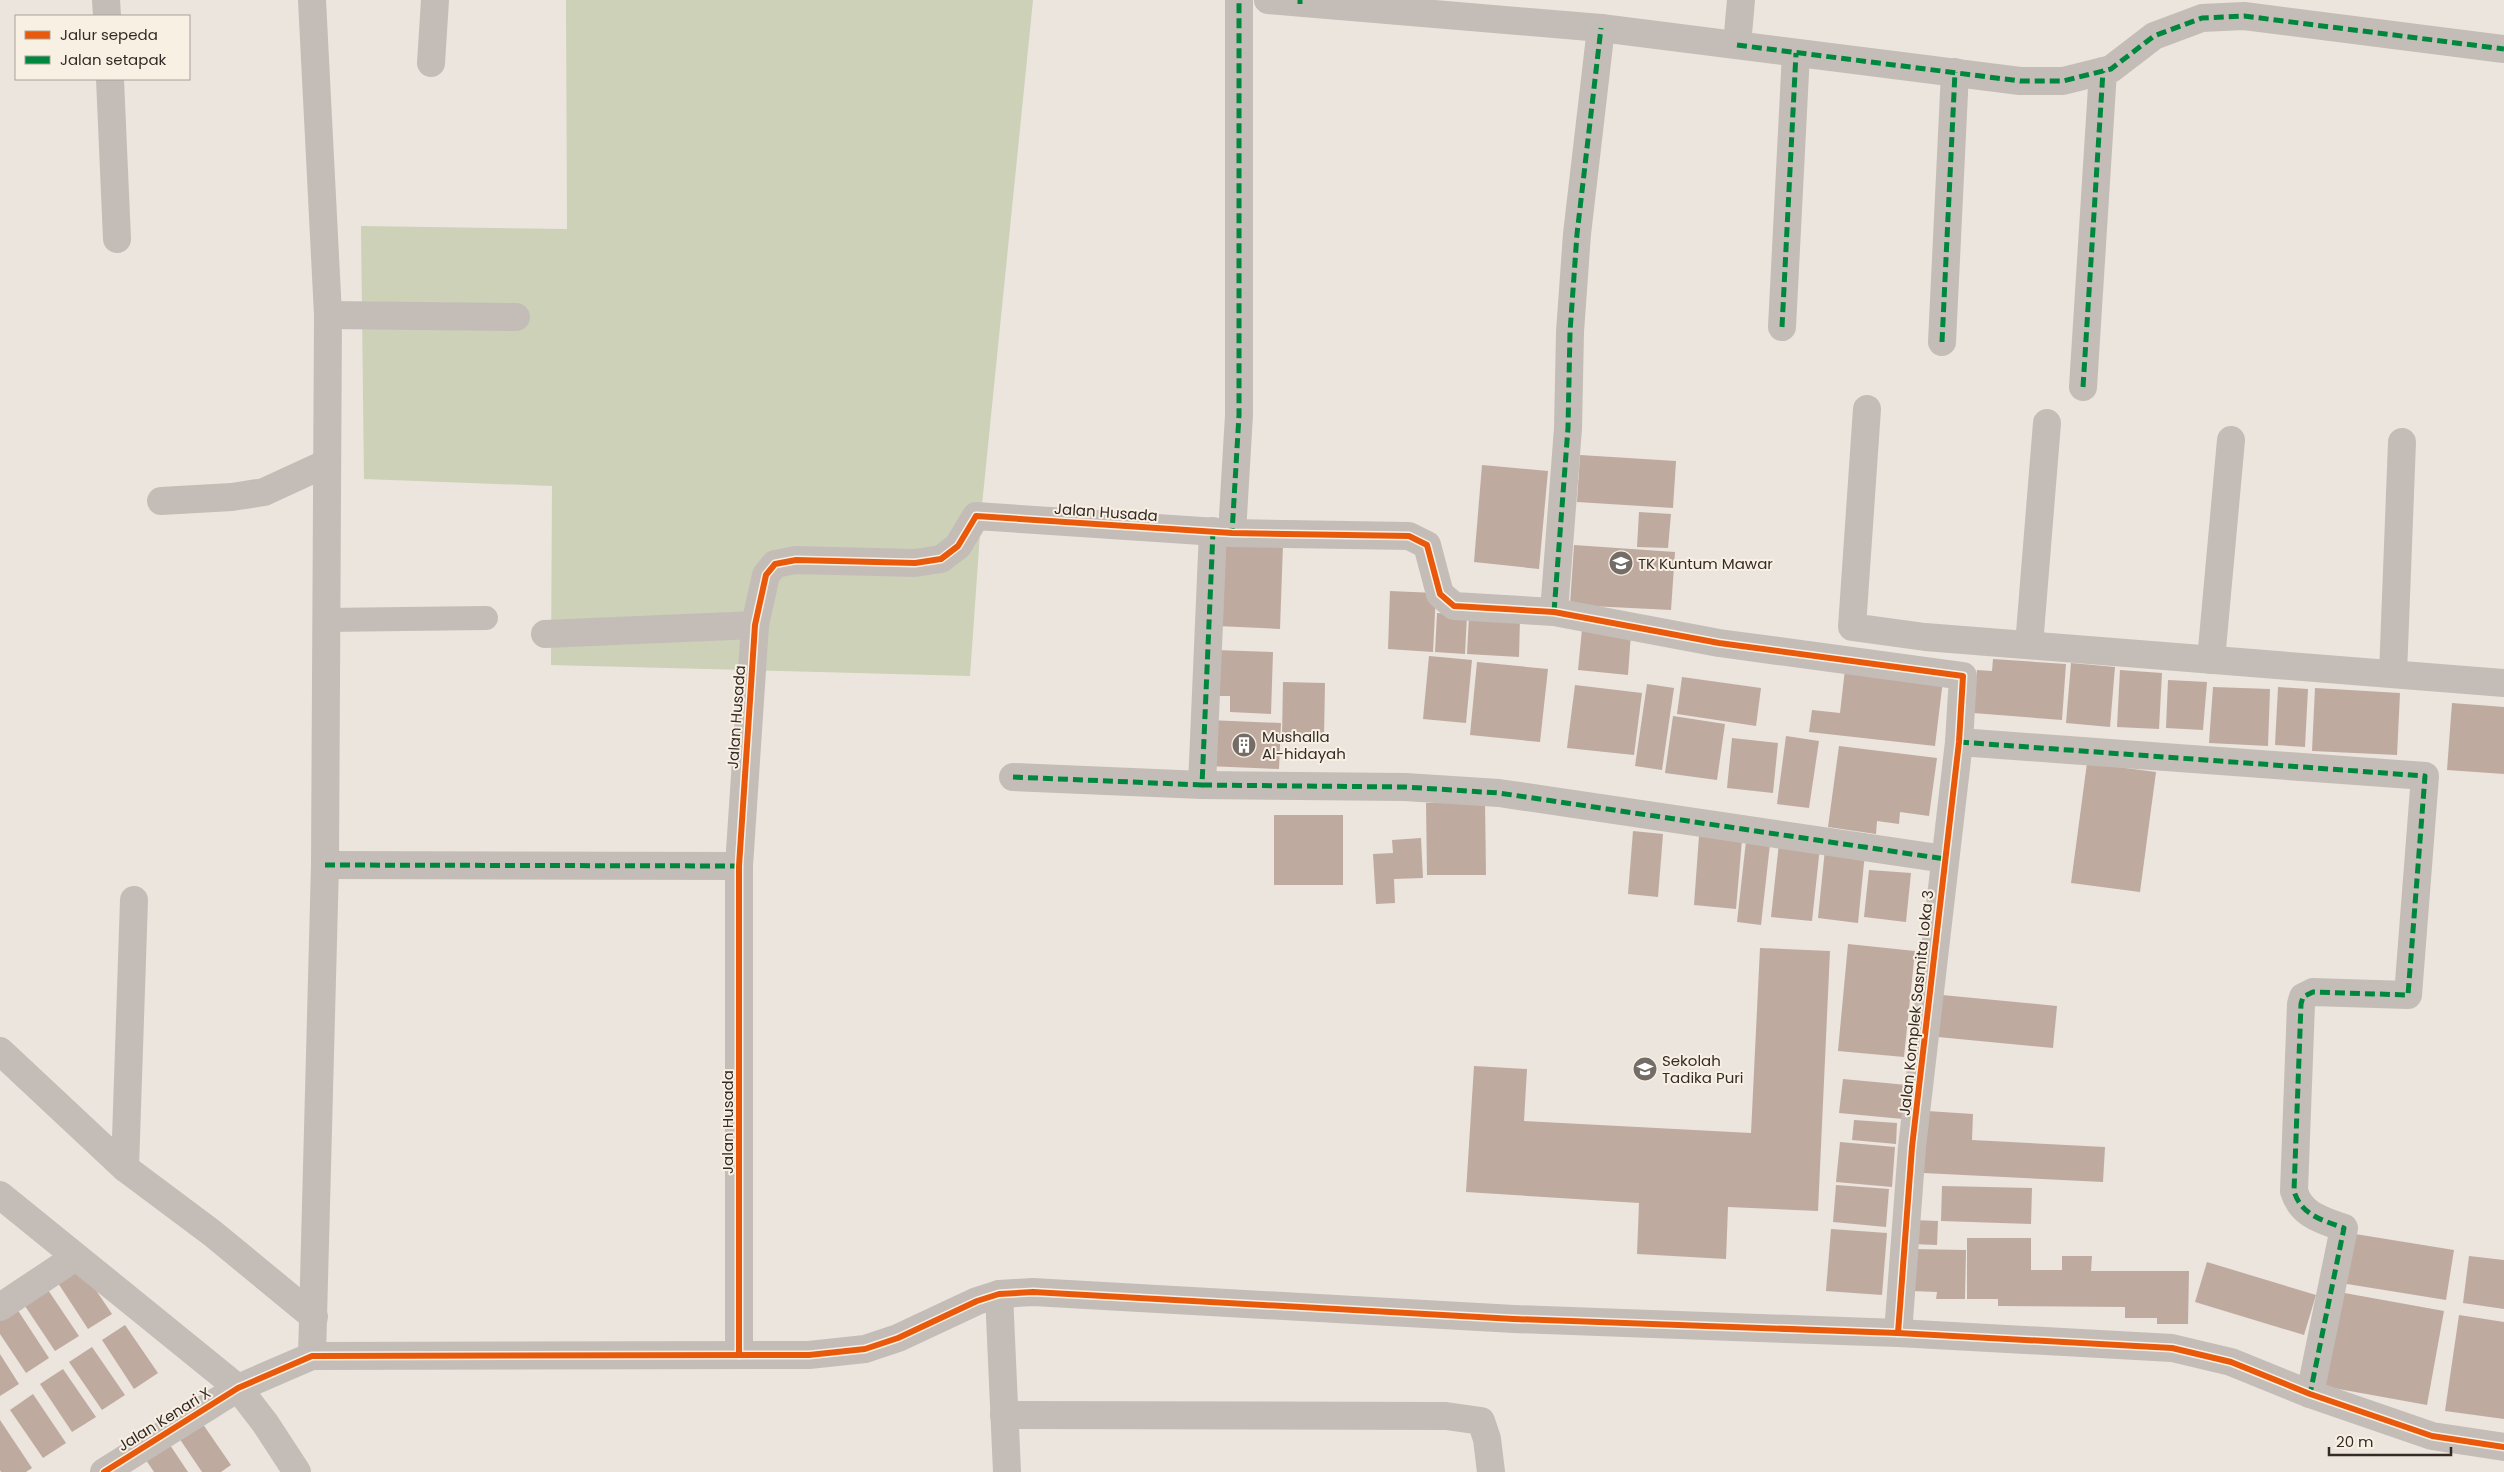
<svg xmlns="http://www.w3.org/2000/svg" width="2504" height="1472" font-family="Poppins,sans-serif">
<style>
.green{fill:#ccd1b8}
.building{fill:#bfaaa0}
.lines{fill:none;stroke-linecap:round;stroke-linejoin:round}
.service{stroke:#c4bdb7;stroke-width:24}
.minor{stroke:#c4bdb7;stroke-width:28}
.tertiary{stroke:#c4bdb7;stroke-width:28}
.quiet{stroke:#00873e;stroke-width:5;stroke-dasharray:10 5;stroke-linecap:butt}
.cycleway-casing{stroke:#f9f0e4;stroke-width:9}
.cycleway{stroke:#e8590c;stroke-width:6}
.labels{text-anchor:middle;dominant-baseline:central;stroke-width:4;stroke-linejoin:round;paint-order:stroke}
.street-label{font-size:15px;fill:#342b26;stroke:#f9f0e4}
.poi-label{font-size:15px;fill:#342b26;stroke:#f9f0e4;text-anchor:start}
</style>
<rect width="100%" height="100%" fill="#ebe5de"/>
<path class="green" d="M 566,0 L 1033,0 L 982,505 L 970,676 L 551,665 L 552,486 L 364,479 L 361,226 L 567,229 Z"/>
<g class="building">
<path d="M 1580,455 L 1676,461 L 1673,508 L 1577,502 Z"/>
<path d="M 1482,465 L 1548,471 L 1539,569 L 1474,562 Z"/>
<path d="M 1639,512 L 1671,514 L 1668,548 L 1637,547 Z"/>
<path d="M 1220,543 L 1283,544 L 1280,629 L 1217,626 Z"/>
<path d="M 1574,545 L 1675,552 L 1671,610 L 1570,605 Z"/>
<path d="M 1390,591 L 1436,593 L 1433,652 L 1388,649 Z"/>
<path d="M 1437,613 L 1467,615 L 1465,654 L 1435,652 Z"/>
<path d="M 1469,616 L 1520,618 L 1519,657 L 1467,654 Z"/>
<path d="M 1582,629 L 1631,633 L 1628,675 L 1578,670 Z"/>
<path d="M 1216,650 L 1273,652 L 1271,714 L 1230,712 L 1230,696 L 1215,696 Z"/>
<path d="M 1429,656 L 1472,660 L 1466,723 L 1423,719 Z"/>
<path d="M 1993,659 L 2066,664 L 2062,720 L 1973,713 L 1977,670 L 1992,671 Z"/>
<path d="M 1477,662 L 1548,669 L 1540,742 L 1470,735 Z"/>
<path d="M 2071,663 L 2115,667 L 2110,727 L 2066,723 Z"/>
<path d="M 1845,669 L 1943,680 L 1935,746 L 1809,732 L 1812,710 L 1840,713 Z"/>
<path d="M 2120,670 L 2162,673 L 2159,729 L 2117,727 Z"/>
<path d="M 1682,677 L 1761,688 L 1756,726 L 1677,714 Z"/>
<path d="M 2168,680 L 2207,682 L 2203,730 L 2166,728 Z"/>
<path d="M 1283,682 L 1325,683 L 1324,737 L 1282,736 Z"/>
<path d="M 1647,684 L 1674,688 L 1662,770 L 1635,766 Z"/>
<path d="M 1575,685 L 1642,693 L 1634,755 L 1567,748 Z"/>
<path d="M 2213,687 L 2270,689 L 2268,746 L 2209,743 Z"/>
<path d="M 2278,687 L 2308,689 L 2305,747 L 2275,745 Z"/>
<path d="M 2315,688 L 2400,693 L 2397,755 L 2312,751 Z"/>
<path d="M 2452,703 L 2504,707 L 2504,774 L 2447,770 Z"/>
<path d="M 1673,716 L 1725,724 L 1717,780 L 1665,773 Z"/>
<path d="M 1208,720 L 1281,723 L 1279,769 L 1207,766 Z"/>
<path d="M 1786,736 L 1819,741 L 1809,808 L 1777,804 Z"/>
<path d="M 1732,738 L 1778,743 L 1773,793 L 1727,788 Z"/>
<path d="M 1839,746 L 1937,758 L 1929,816 L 1900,812 L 1899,824 L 1877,821 L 1876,834 L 1828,827 Z"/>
<path d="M 2087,763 L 2156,772 L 2140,892 L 2071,883 Z"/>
<path d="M 1485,802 L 1486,875 L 1427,875 L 1426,803 Z"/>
<rect x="1274" y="815" width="69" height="70"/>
<path d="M 1633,831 L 1663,834 L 1658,897 L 1628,894 Z"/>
<path d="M 1699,836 L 1742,840 L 1736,909 L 1694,905 Z"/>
<path d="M 1421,838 L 1423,878 L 1394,879 L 1395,903 L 1376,904 L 1373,854 L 1393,853 L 1392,840 Z"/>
<path d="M 1746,841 L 1770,844 L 1761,925 L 1737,922 Z"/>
<path d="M 1779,843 L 1820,847 L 1812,921 L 1771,917 Z"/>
<path d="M 1825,849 L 1865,853 L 1858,923 L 1818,918 Z"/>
<path d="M 1869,870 L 1911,873 L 1906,922 L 1864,917 Z"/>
<path d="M 1848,944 L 1915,951 L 1904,1057 L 1838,1051 Z"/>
<path d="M 1760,948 L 1830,951 L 1818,1211 L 1728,1207 L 1726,1259 L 1637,1254 L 1639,1203 L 1466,1192 L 1474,1066 L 1527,1069 L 1524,1121 L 1751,1133 Z"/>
<path d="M 1942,995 L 2057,1006 L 2053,1048 L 1938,1037 Z"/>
<path d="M 1843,1079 L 1907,1085 L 1903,1119 L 1839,1113 Z"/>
<path d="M 1927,1111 L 1973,1114 L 1972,1140 L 2105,1147 L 2103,1182 L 1923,1173 Z"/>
<path d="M 1854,1120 L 1897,1123 L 1896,1144 L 1852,1140 Z"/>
<path d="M 1840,1142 L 1895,1147 L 1892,1187 L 1836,1182 Z"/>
<path d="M 1836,1185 L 1889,1189 L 1886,1227 L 1833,1222 Z"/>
<path d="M 1942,1186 L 2032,1188 L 2031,1224 L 1941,1221 Z"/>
<path d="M 1913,1220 L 1938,1221 L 1937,1245 L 1912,1244 Z"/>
<path d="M 1831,1229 L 1887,1233 L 1882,1295 L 1826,1291 Z"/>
<path d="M 2349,1233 L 2454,1250 L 2446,1300 L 2341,1283 Z"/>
<path d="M 1967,1238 L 2031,1238 L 2031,1270 L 2062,1270 L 2062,1256 L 2092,1256 L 2091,1271 L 2189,1271 L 2188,1324 L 2157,1324 L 2157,1318 L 2125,1318 L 2125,1307 L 1998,1306 L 1998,1299 L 1967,1299 Z"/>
<path d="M 1911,1249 L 1966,1250 L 1965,1299 L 1936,1299 L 1937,1292 L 1911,1291 Z"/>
<path d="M 2469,1256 L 2504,1260 L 2504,1309 L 2463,1303 Z"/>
<path d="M 2207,1262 L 2316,1295 L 2304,1335 L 2195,1302 Z"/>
<path d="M 79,1265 L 112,1314 L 88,1329 L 56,1280 Z"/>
<path d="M 46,1287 L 79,1336 L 55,1351 L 23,1303 Z"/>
<path d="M 2339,1292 L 2444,1311 L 2427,1405 L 2322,1386 Z"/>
<path d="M 17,1309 L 49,1358 L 26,1373 L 0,1334 L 0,1319 Z"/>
<path d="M 2459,1315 L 2504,1322 L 2504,1419 L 2445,1411 Z"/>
<path d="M 125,1325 L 158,1373 L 134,1389 L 102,1340 Z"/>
<path d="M 92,1347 L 125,1395 L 102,1410 L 69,1362 Z"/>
<path d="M 0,1354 L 19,1384 L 0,1396 Z"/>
<path d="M 63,1369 L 96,1417 L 72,1432 L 40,1384 Z"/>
<path d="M 33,1394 L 66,1443 L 43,1458 L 10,1410 Z"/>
<path d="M 198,1417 L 231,1465 L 221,1472 L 202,1472 L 175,1432 Z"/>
<path d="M 0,1420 L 32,1468 L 26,1472 L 1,1472 L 0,1470 Z"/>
<path d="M 166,1439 L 188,1472 L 154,1472 L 142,1454 Z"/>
</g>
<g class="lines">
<path class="service" d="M 325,620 L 486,618"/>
<g class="minor">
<path d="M 106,0 L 107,16"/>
<path d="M 1268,0 L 1601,28 L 2020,81 L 2063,81 L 2111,69 L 2154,36 L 2202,18 L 2244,16 L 2504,49"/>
<path d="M 1737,45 L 1741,0"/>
<path d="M 431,63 L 435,0"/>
<path d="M 110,79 L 117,239"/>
<path d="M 328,315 L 516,317"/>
<path d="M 1782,327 L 1796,53"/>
<path d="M 1942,342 L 1955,72"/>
<path d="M 2083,387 L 2103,71"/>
<path d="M 1867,409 L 1852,627 L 1925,637 L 2504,683"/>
<path d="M 161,501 L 232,497 L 264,492 L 327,463"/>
<path d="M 1232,533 L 1239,415 L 1239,0"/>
<path d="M 1554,612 L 1568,428 L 1570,332 L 1577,234 L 1601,28"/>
<path d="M 545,634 L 755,625"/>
<path d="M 2029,645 L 2047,423"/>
<path d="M 2211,660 L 2231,440"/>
<path d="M 2393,674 L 2402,442"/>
<path d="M 1959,742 L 2425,776 L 2408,995 L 2313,992 L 2303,997 L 2301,1004 L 2294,1191 C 2301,1215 2322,1220 2344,1228 L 2310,1394"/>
<path d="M 1013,777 L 1202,785 L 1213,531"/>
<path d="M 1202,785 L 1405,787 L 1499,793 L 1945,859"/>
<path d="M 325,865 L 739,866"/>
<path d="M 0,1051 L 125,1168 L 212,1233 L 314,1317"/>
<path d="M 125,1168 L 134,900"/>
<path d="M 999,1294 L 1007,1472"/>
<path d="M 0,1307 L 74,1258"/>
<path d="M 739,1355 L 739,866 L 755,625 L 766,575 L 775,564 L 796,560 L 915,563 L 941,559 L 958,546 L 976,516 L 1232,533 L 1409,536 L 1427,545 L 1440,594 L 1454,606 L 1554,612 L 1719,643 L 1963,676 L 1959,742 L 1912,1147 L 1898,1333"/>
<path d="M 312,1356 L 325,865 L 328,315 L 312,0"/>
<path d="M 1004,1415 L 1446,1416 L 1481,1421 L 1487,1439 L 1491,1472"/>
<path d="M 104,1472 L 238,1388 L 265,1423 L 297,1472"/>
</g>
<path class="tertiary" d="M 0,1195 L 238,1388 L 312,1356 L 809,1355 L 865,1349 L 898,1338 L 977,1301 L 999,1294 L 1033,1292 L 1514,1319 L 1898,1333 L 2172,1348 L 2231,1362 L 2310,1394 L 2432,1436 L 2504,1447"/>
<g class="quiet">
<path d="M 1300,4 L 1300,0"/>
<path d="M 1737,45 L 2020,81 L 2063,81 L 2111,69 L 2154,36 L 2202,18 L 2244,16 L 2504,49"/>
<path d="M 1782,327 L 1796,53"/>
<path d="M 1942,342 L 1955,72"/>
<path d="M 2083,387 L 2103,71"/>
<path d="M 1237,533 L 1232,533 L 1239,415 L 1239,0"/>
<path d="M 1554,612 L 1568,428 L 1570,332 L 1577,234 L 1601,28"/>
<path d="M 1959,742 L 2425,776 L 2408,995 L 2313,992 L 2303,997 L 2301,1004 L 2294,1191 C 2301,1215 2322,1220 2344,1228 L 2310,1394"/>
<path d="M 1013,777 L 1202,785 L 1213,531"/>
<path d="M 1202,785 L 1405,787 L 1499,793 L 1945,859"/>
<path d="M 325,865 L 739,866"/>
</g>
<defs>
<g id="cycleway">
<path d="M 739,1355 L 739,866 L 755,625 L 766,575 L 775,564 L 796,560 L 915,563 L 941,559 L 958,546 L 976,516 L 1232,533 L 1409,536 L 1427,545 L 1440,594 L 1454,606 L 1554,612 L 1719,643 L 1963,676 L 1959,742 L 1912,1147 L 1898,1333"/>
<path d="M 104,1472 L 238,1388 L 312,1356 L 809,1355 L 865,1349 L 898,1338 L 977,1301 L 999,1294 L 1033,1292 L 1514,1319 L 1898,1333 L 2172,1348 L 2231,1362 L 2310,1394 L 2432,1436 L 2504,1447"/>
</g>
</defs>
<use href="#cycleway" class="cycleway-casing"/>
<use href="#cycleway" class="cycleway"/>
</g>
<defs>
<symbol id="school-disc" viewBox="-11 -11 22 22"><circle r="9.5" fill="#746c66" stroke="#f9f0e4"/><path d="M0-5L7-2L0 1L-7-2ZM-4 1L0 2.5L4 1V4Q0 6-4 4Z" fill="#fff"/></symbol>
<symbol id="building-disc" viewBox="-11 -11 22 22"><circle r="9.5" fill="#746c66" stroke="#f9f0e4"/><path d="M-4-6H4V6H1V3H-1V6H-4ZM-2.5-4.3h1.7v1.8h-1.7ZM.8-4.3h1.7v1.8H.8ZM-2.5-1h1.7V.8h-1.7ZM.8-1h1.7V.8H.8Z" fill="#fff"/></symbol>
</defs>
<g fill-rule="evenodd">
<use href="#school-disc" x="1607" y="549" width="28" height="28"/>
<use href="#building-disc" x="1230" y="731" width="28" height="28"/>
<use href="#school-disc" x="1631" y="1055" width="28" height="28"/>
</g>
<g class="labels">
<g class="street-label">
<text transform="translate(1106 512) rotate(4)">Jalan Husada</text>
<text transform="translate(736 717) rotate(-86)">Jalan Husada</text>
<text transform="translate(1916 1003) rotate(-84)">Jalan Komplek Sasmita Loka 3</text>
<text transform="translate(727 1122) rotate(-90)">Jalan Husada</text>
<text transform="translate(164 1419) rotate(-32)">Jalan Kenari X</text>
</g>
<g class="poi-label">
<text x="1638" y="563">TK Kuntum Mawar</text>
<text x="1262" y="736">Mushalla<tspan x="1262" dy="17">Al-hidayah</tspan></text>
<text x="1662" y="1060">Sekolah<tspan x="1662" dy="17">Tadika Puri</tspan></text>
</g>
</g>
<rect x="15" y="15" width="175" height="65" fill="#f9f0e4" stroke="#aaa198"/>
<rect x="25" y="31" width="25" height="8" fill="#e8590c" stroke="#aaa198"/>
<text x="60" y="40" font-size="15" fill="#342b26">Jalur sepeda</text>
<rect x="25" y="56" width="25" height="8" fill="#00873e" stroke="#aaa198"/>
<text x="60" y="65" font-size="15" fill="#342b26">Jalan setapak</text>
<path d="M2329 1447v8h122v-8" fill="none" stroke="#342b26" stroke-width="2.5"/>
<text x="2336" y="1447" font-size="15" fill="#342b26" stroke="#f9f0e4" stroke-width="4" paint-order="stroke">20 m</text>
</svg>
